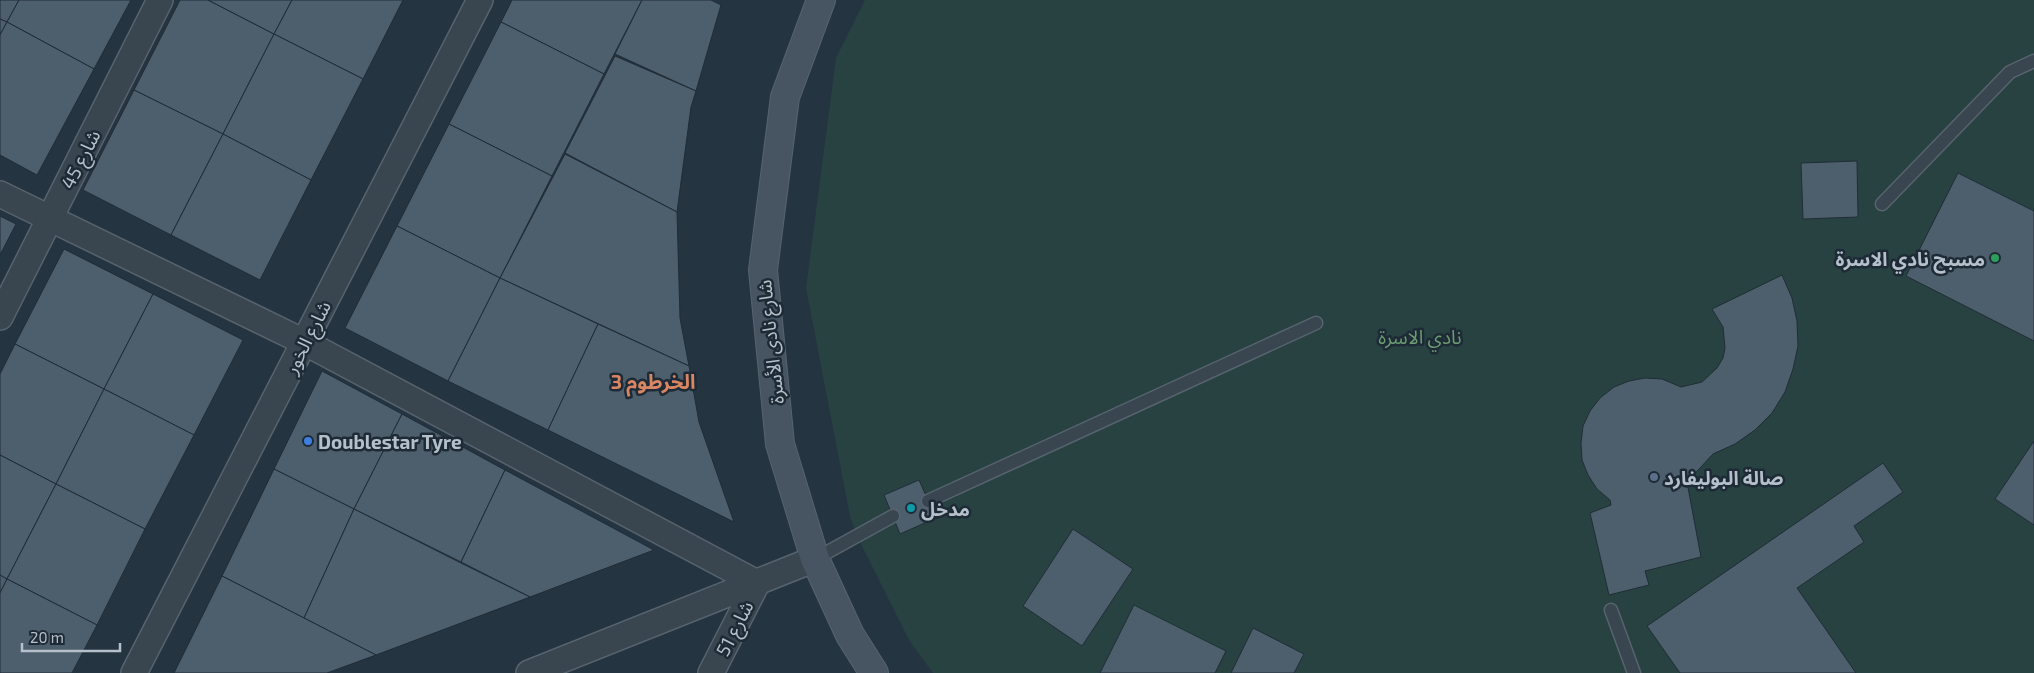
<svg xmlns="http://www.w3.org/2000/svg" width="2034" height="673" font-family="'Exo 2','Noto Sans Arabic',sans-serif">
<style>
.green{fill:#274241}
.building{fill:#4d5e6c;stroke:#202d37}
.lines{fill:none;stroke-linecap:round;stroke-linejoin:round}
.lane-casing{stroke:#57636e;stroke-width:15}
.street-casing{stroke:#57636e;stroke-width:28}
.secondary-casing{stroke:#57636e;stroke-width:30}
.lane{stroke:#394650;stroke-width:12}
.street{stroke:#394650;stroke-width:25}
.secondary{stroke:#475563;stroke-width:28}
.leisure-dot{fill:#2e9e5b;stroke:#1e2b36;stroke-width:2}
.shop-dot{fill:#3f7fe0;stroke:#1e2b36;stroke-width:2}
.service-dot{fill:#5c6f8a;stroke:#1e2b36;stroke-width:2}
.culture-dot{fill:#0f9aa8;stroke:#1e2b36;stroke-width:2}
.labels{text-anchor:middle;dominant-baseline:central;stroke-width:5;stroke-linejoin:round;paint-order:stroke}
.street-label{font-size:19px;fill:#b5c0cb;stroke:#1e2b36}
.poi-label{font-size:19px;font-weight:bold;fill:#b5c0cb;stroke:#1e2b36;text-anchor:start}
.park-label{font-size:19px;fill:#6c9c71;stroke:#1e2b36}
.neighbourhood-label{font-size:20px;font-weight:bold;fill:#d88663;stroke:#1e2b36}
</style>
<rect width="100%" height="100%" fill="#253441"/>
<path class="green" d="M 865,0 L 2034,0 L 2034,673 L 933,673 L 909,640 L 857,536 L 850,516 L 806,288 L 836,58 Z"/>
<g class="building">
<path d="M 0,0 L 19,0 L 7,22 L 0,19 Z"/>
<path d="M 19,0 L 131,0 L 94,69 L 7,22 Z"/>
<path d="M 180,0 L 208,0 L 274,34 L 223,134 L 134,90 Z"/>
<path d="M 208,0 L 292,0 L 274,34 Z"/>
<path d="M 292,0 L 403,0 L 363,79 L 274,34 Z"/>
<path d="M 512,0 L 642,0 L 604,74 L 501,22 Z"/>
<path d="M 642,0 L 711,0 L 721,5 L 696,91 L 615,54 Z"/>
<path d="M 0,19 L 7,22 L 0,35 Z"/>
<path d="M 7,22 L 94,69 L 37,175 L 0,155 L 0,35 Z"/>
<path d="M 501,22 L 604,74 L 552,176 L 449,124 Z"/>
<path d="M 274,34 L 363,79 L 311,180 L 223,134 Z"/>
<path d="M 615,56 L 696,91 L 691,107 L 677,212 L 565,153 Z"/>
<path d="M 134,90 L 223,134 L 171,235 L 83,190 Z"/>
<path d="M 449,124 L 552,176 L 500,278 L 397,226 Z"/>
<path d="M 223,134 L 311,180 L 260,280 L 171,235 Z"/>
<path d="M 565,154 L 677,212 L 680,318 L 689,366 L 500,278 Z"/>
<path d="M 1857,161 L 1858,217 L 1803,219 L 1801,163 Z"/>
<path d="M 1958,173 L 2034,211 L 2034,341 L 1906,276 Z"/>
<path d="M 0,216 L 16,224 L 0,255 Z"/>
<path d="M 397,226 L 500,278 L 448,381 L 345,328 Z"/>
<path d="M 64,249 L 153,294 L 104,389 L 15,344 Z"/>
<path d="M 1782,275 L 1792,298 L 1797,321 L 1798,346 L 1793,369 L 1785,392 L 1772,413 L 1755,430 L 1735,444 L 1713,454 L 1687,482 L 1701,557 L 1645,571 L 1649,585 L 1609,595 L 1590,513 L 1611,505 L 1610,500 L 1597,489 L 1588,475 L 1582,460 L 1581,443 L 1583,426 L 1590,411 L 1600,398 L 1614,387 L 1629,381 L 1645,378 L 1662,379 L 1681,387 L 1702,382 L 1717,368 L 1723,358 L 1725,348 L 1723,327 L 1712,309 Z"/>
<path d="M 500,278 L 598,324 L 548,430 L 448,381 Z"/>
<path d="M 153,294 L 243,340 L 194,435 L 104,389 Z"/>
<path d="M 598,324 L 689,366 L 699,422 L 734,522 L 548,430 Z"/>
<path d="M 15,344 L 104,389 L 56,484 L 0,455 L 0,374 Z"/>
<path d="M 322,371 L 402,414 L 354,509 L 274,469 Z"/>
<path d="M 104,389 L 194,435 L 145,529 L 56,484 Z"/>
<path d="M 402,414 L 505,470 L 461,562 L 354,509 Z"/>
<path d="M 2034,441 L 2034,525 L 1995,499 Z"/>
<path d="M 0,455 L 56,484 L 7,579 L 0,575 Z"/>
<path d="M 1883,463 L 1903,492 L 1854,526 L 1864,542 L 1797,588 L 1856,673 L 1680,673 L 1647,626 Z"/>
<path d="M 274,469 L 354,509 L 304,618 L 222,576 Z"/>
<path d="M 505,470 L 654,550 L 530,597 L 461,562 Z"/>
<path d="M 919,480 L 936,518 L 900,534 L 884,495 Z"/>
<path d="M 56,484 L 145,529 L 97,625 L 7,579 Z"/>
<path d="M 354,509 L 461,563 L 530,597 L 376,655 L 304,618 Z"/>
<path d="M 1073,529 L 1133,569 L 1082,646 L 1023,606 Z"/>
<path d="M 0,575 L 7,579 L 0,593 Z"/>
<path d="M 222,576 L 304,618 L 376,655 L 327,673 L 174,673 Z"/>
<path d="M 7,579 L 97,625 L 72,673 L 0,673 L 0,593 Z"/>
<path d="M 1134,605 L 1226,651 L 1215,673 L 1100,673 Z"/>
<path d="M 1253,628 L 1304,654 L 1294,673 L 1231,673 Z"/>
</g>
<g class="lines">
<defs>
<g id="lane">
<path d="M 1882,204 L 2010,72 L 2034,61"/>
<path d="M 928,501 L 1316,323"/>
<path d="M 815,559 L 893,516"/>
<path d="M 1611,610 L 1634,673"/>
</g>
<g id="street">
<path d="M 0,194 L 304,342 L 757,583 L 711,673"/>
<path d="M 0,317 L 160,0"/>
<path d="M 134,673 L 480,0"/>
<path d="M 529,673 L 815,559"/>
</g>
<path id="secondary" d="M 821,0 L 785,97 L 763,270 L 780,444 L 815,559 L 850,635 L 874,673"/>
</defs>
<use href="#lane" class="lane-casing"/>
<use href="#street" class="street-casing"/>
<use href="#secondary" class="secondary-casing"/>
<use href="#lane" class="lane"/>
<use href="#street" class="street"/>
<use href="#secondary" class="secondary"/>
</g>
<circle class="leisure-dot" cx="1995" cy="258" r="5"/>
<circle class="shop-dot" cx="308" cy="441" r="5"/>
<circle class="service-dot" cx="1654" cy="477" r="5"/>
<circle class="culture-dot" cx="911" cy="508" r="5"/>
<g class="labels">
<g class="street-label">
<text transform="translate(80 159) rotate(-63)">شارع 45</text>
<text transform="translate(307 337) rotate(-63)">شارع الخور</text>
<text transform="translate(770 342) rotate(-96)">شارع نادى الأسرة</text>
<text transform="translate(734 628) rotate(-63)">شارع 51</text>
</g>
<g class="poi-label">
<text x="1985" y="258" text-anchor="end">مسبح نادي الاسرة</text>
<text x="318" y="441">Doublestar Tyre</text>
<text x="1664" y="477">صالة البوليفارد</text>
<text x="921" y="508">مدخل</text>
</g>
<g class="park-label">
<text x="1420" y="336">نادي الاسرة</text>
</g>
<g class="neighbourhood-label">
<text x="653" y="381">الخرطوم 3</text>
</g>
</g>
<path d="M22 643v8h98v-8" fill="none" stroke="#b5c0cb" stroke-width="2.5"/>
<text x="30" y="643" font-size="15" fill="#b5c0cb" stroke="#1e2b36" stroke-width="4" paint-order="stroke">20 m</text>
</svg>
